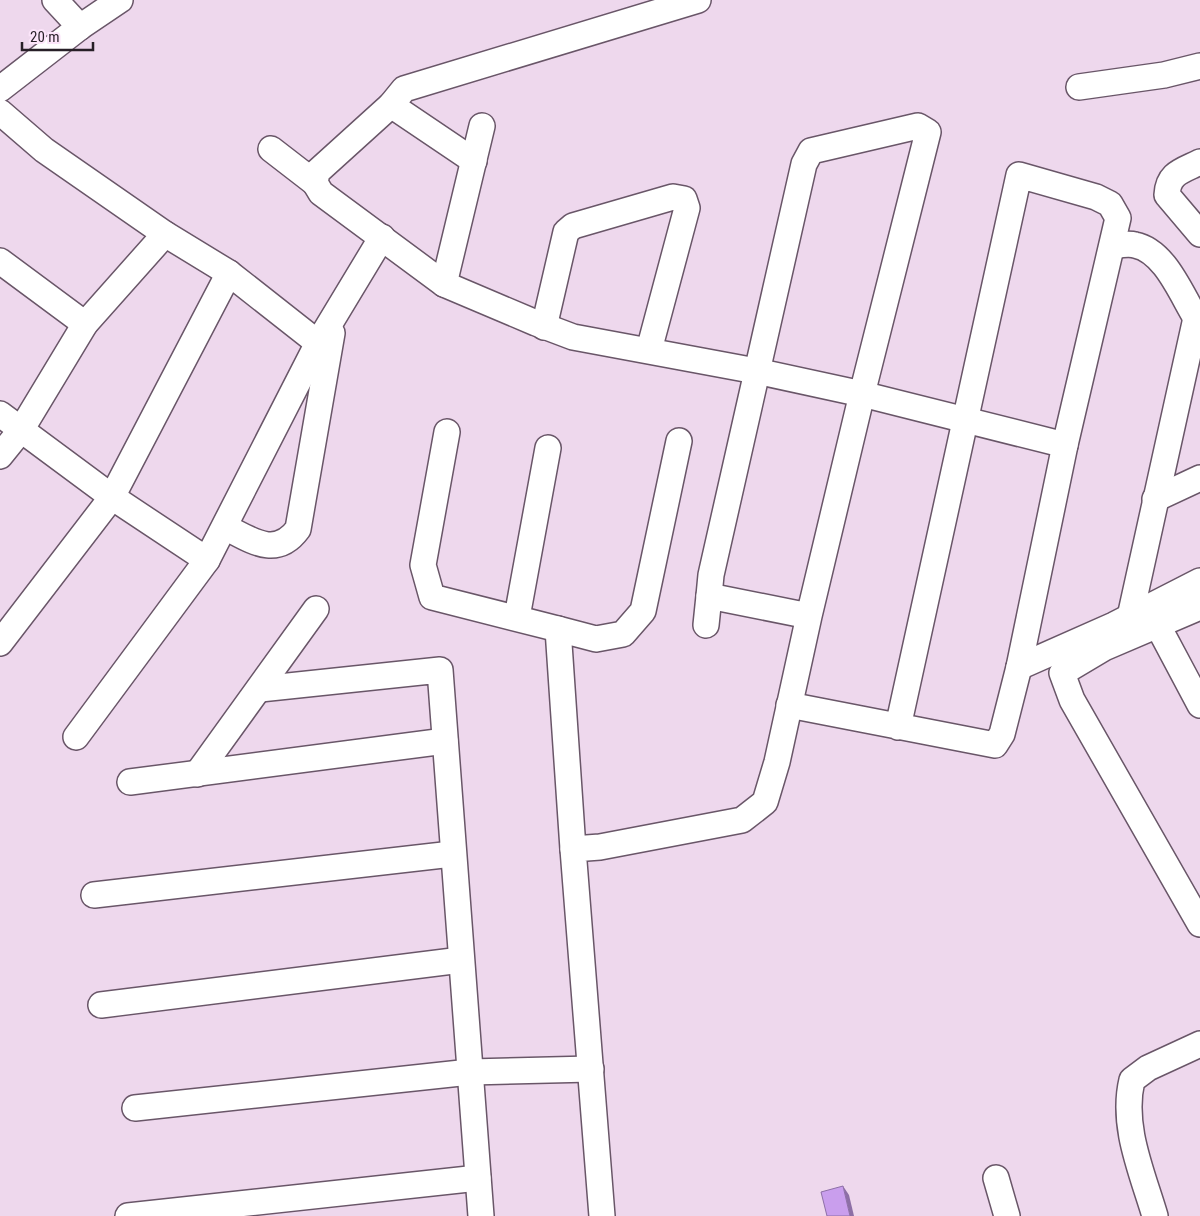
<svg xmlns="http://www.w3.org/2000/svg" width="1200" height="1216" font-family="'Roboto Condensed',sans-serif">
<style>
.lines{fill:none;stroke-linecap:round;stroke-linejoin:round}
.minor-casing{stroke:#695668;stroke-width:28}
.minor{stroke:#fff;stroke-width:25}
.shaded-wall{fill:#8d6fa6}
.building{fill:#c99eed;stroke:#8d6fa6}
</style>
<rect width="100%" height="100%" fill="#eed8ed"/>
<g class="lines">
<defs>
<g id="minor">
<path d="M 55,0 L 80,27"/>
<path d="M 698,0 L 404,89 L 391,105 L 317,172 L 315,183 L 321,193 L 444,284 L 536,323 L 573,337 L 756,371 L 862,394 L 1065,445"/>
<path d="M 1079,87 L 1164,75 L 1200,66"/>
<path d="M 0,89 L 80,27 L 120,0"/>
<path d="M 391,105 L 474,161"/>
<path d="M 0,112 L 44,150 L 165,234 L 229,273 L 318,343"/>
<path d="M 271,149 L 315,183"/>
<path d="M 1200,162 C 1182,171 1168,173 1167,195 L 1200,234"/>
<path d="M 1112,246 C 1119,245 1128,243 1135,245 C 1165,251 1181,294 1196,318"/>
<path d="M 0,261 L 85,324"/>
<path d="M 444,284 L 482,126"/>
<path d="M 544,327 L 566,232 L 573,226 L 673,197 L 684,199 L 687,208 L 649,350"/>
<path d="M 0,414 L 112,497 L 207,560 L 318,343 L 382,237"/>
<path d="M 447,432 L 423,565 L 432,597 L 558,629"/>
<path d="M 0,456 L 21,430 L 85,324 L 165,234"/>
<path d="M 1155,499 L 1200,478"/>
<path d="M 225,527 C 251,540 276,559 298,529 L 332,333"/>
<path d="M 1200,607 L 1104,648 L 1062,673 L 1072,700 L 1200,924"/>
<path d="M 517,617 L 548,448"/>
<path d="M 1130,617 L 1196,318 L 1200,324"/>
<path d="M 706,625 L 709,596"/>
<path d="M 1158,626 L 1200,705"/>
<path d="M 0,643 L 112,497 L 229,273"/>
<path d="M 1019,667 L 1114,625 L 1200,581"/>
<path d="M 260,689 L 440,670 L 481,1216"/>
<path d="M 789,705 L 995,745 L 1002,734 L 1019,667 L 1065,445 L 1118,218 L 1110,204 L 1096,197 L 1019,175 L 898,727"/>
<path d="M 76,737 L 207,560"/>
<path d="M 197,774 L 316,609"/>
<path d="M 130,782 L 445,741"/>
<path d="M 573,849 L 558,629 L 596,639 L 623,634 L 643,611 L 679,441"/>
<path d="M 94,895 L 452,854"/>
<path d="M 101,1005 L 461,960"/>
<path d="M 135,1108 L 470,1072 L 591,1069"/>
<path d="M 996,1178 L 1007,1216"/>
<path d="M 128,1216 L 478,1178"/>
<path d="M 602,1216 L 573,849 L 600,847 L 742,820 L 765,802 L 777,762 L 809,616 L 862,394 L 928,132 L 918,126 L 811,151 L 804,164 L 711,575 L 709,596 L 809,616"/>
<path d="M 1155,1216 C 1142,1172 1121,1126 1132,1080 L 1148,1068 L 1200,1044"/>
</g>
</defs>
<use href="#minor" class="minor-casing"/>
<use href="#minor" class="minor"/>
</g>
<path class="shaded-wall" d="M 843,1186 L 849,1195 L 854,1216 L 850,1216 Z"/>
<path class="building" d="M 843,1186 L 850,1216 L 827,1216 L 821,1192 Z"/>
<path d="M22 42v8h71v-8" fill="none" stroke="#271f27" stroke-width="2.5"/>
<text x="30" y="42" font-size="15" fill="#271f27" stroke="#fce5fa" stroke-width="4" paint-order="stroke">20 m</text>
</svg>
